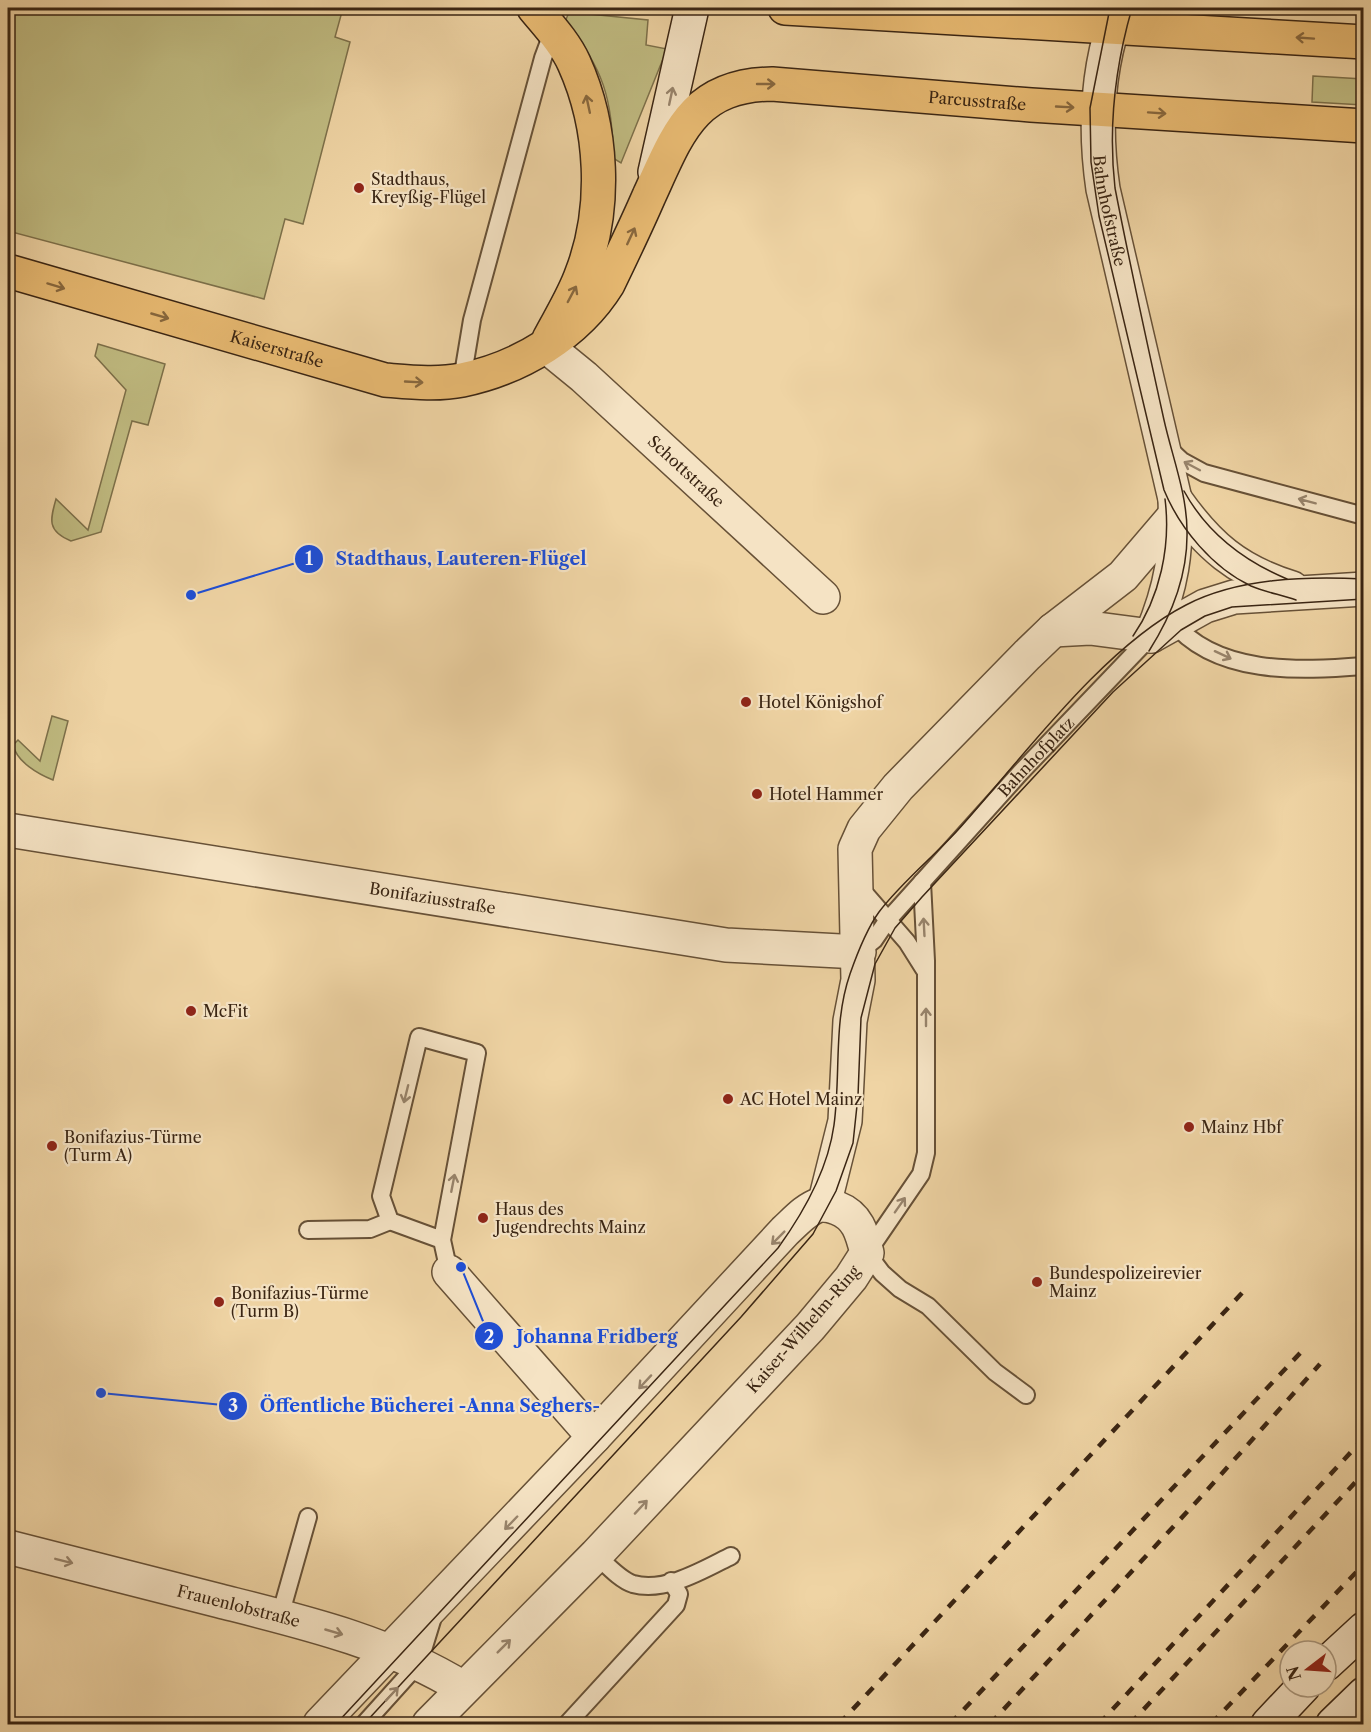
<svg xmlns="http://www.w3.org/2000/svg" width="1371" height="1732" font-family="'Libre Caslon Text',serif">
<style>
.green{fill:#c0bb81;stroke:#7d704a;stroke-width:1.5}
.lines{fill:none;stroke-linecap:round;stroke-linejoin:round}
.lane-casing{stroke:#675137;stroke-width:20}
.street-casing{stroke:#675137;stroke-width:36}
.secondary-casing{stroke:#3a2513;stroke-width:36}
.primary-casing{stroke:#3a2513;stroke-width:36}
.lane{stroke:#f5e3c4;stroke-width:16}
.street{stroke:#f5e3c4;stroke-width:33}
.secondary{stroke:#f5e3c4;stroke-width:33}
.primary{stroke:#e8ba72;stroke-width:33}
.tram{stroke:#3a2513;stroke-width:1.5}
.rail{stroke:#3a2513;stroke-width:4.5;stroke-dasharray:10 10;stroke-linecap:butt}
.oneway{stroke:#88683e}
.oneway2{stroke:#98846c}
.poi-dot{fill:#8f2418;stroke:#f5e3c4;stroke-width:2}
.labels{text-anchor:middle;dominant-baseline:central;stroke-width:4.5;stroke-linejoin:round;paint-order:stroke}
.street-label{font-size:16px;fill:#3a2513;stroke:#f5e3c4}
.poi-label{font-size:16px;fill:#3a2513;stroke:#f5e3c4;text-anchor:start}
.leader{fill:none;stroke:#1d4ed8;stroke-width:2}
.callout-dot{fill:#1d4ed8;stroke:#f5e3c4;stroke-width:2}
.mark-label{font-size:18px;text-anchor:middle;font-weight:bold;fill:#fff}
.callout-label{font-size:18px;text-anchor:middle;font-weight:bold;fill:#1d4ed8;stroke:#f5e3c4;stroke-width:4.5;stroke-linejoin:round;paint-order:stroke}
</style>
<rect width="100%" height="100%" fill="#efd4a4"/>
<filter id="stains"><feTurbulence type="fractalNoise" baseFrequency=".00333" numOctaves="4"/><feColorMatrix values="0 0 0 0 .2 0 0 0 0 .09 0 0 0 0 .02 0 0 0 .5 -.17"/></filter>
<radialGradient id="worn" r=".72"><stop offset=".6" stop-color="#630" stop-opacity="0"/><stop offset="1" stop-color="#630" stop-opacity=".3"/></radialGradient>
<g class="green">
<path d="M 8,8 L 343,8 L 335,37 L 350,42 L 303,224 L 285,219 L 264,299 L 8,231 Z"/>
<path d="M 569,12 L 648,20 L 646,45 L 667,49 L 621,163 L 613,158 C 613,100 603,67 565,22 Z"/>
<path d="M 1313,76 L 1363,79 L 1363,105 L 1312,102 Z"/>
<path d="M 98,344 L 165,364 L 148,425 L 132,421 L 101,532 L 71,541 C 47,531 50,520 56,499 L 88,530 L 126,390 L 95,356 Z"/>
<path d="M 52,716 L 68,721 L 53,780 C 38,774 17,762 13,745 L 18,740 L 40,761 Z"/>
</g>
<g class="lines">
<defs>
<g id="lane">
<path d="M 462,380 L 472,320 L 543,58 L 553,31"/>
<path d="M 1167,447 L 1182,461 L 1204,473 L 1364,516"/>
<path d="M 1171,620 C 1215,676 1300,671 1364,666"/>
<path d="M 922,882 L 926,961 L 926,1153 L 921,1174 L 867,1253 L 882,1273 L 900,1289 L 928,1306 L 995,1372 L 1026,1395"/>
<path d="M 861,889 L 907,942 L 924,969"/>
<path id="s1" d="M 859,952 L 874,940 L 887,921 L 1020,773 L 1151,636"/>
<path d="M 308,1230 L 370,1229 L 390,1221"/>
<path d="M 442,1240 L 390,1221 L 381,1196 L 419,1037 L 477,1053 L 442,1240 L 449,1272"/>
<path d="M 596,1555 C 606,1564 620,1580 633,1584 C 665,1593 703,1570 731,1556"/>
<path d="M 280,1616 L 308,1517"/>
<path d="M 364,1724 L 419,1663 L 434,1614"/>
<path d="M 567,1724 L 676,1605 L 679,1594 L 671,1581"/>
</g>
<g id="street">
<path id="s2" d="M 1119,8 C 1097,66 1094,128 1103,189 L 1175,499 C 1177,552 1172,586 1151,636"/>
<path id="s3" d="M 546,346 L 584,377 L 823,597"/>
<path d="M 1175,499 C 1208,546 1237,571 1292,588"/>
<path d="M 1053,630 L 1090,628 L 1151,636 L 1205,606 L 1234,597 L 1364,589"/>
<path id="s4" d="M 8,830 L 726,945 L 859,952"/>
<path d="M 824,1205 L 845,1121 L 850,1021 L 858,980 L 855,849 L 864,829 L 898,787 L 1027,655 L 1053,630 L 1123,576 L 1176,514"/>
<path d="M 449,1272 L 594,1437"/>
<path id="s5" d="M 8,1547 C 78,1565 149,1583 220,1601 C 303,1622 389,1642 463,1688"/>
<path d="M 320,1724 L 594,1437 L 785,1231 C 795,1222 806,1209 819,1205 C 825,1204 831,1206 837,1208 C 858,1216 862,1233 867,1253 L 851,1278 L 810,1327 L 596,1555 L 429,1724"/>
</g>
<g id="secondary">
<path d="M 655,172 L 692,8"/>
<path d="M 1326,1664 L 1364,1629"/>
<path d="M 1268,1724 L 1303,1687"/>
<path d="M 1333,1724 L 1364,1694"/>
</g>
<g id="primary">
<path d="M 534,8 C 548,25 565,43 574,63 C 603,127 607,208 582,273 C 574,296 560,318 549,339"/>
<path d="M 785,8 L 1364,42"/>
<path id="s6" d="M 8,271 L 385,380 C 410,382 437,385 462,380 C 520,368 577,334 608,284 C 622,255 636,226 649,196 C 678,133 693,85 772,84 L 1031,105 L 1364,126"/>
</g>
</defs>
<use href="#lane" class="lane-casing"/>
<use href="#street" class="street-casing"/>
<use href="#secondary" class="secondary-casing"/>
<use href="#primary" class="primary-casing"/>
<use href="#lane" class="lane"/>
<use href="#street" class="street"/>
<use href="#secondary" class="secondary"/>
<use href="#primary" class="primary"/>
<g class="tram">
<path d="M 1110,8 L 1090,108 L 1091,162 L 1099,216 L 1164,490 C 1180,529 1213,568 1251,586 C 1265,592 1282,595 1296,600"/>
<path d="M 1132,8 C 1115,67 1108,126 1115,188 C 1130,265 1147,343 1164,420 C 1172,456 1187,494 1187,531 C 1188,575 1172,615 1149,651"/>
<path d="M 1184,491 C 1207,533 1244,561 1287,579"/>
<path d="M 1133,636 C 1160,597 1171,546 1165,499"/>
<path d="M 336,1724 L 778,1248 C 804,1212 828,1169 834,1125 C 841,1074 833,1023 850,974 C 857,954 866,930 879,912 C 901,883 932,858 957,831 C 1021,760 1102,648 1186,605 C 1238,578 1306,576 1364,579"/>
<path d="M 364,1724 L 741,1317 L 813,1234 L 836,1191 L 853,1143 L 858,1096 L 861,1018 L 875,964 L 895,928 L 922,897 L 1113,692 L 1181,630 L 1205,616 L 1232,607 L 1364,599"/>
</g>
<g class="rail">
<path d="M 839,1724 L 1243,1292"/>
<path d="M 950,1724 L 1304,1349"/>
<path d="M 990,1724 L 1199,1499 L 1320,1364"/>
<path d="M 1099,1724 L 1364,1438"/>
<path d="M 1130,1724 L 1364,1473"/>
<path d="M 1211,1724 L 1364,1564"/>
</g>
</g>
<defs><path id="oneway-shaft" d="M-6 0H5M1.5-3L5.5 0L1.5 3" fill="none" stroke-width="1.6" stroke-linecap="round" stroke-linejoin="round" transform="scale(1.5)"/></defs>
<g class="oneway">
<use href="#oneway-shaft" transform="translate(1305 38) rotate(-176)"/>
<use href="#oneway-shaft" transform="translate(766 84)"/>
<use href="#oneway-shaft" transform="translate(588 104) rotate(-102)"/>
<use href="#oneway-shaft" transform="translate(1065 107) rotate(3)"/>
<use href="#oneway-shaft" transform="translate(1157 113) rotate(4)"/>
<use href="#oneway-shaft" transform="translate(631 236) rotate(-65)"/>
<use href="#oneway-shaft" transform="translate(56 286) rotate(17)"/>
<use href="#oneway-shaft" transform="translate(572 294) rotate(-62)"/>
<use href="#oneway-shaft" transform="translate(160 316) rotate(16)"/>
<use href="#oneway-shaft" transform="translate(414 382) rotate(3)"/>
</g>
<g class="oneway2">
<use href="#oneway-shaft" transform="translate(671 96) rotate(-78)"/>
<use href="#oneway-shaft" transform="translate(1192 466) rotate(-152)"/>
<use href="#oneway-shaft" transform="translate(1307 501) rotate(-165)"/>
<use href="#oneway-shaft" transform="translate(1223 655) rotate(25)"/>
<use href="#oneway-shaft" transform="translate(924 927) rotate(-93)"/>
<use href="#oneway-shaft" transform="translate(926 1017) rotate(-90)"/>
<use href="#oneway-shaft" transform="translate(406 1094) rotate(104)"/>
<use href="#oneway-shaft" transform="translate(453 1183) rotate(-79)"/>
<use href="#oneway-shaft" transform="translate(900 1205) rotate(-55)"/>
<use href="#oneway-shaft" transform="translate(778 1238) rotate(135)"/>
<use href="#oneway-shaft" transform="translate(645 1382) rotate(133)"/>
<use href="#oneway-shaft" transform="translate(641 1507) rotate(-47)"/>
<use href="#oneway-shaft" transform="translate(511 1523) rotate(134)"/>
<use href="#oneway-shaft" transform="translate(64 1561) rotate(14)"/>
<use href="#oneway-shaft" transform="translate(334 1632) rotate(16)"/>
<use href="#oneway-shaft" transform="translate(504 1646) rotate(-45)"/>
<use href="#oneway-shaft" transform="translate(392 1694) rotate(-47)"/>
</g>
<g class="poi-dot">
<circle cx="359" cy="188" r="6"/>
<circle cx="746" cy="702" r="6"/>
<circle cx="757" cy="794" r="6"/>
<circle cx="191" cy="1011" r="6"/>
<circle cx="728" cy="1099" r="6"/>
<circle cx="1189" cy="1127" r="6"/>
<circle cx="52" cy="1146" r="6"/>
<circle cx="483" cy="1218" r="6"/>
<circle cx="1037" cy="1282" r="6"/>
<circle cx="219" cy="1302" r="6"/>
</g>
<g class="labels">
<g class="street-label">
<text stroke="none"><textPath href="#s6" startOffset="1132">Parcusstraße</textPath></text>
<text stroke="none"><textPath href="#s2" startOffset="206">Bahnhofstraße</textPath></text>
<text stroke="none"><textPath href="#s6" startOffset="280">Kaiserstraße</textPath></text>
<text stroke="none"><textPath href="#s3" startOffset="188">Schottstraße</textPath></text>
<text stroke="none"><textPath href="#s1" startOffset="264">Bahnhofplatz</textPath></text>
<text stroke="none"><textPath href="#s4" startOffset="430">Bonifaziusstraße</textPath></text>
<text transform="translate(803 1329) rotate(-49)">Kaiser-Wilhelm-Ring</text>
<text stroke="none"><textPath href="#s5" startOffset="238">Frauenlobstraße</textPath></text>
</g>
<g class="poi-label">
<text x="371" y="179">Stadthaus,<tspan x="371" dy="18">Kreyßig-Flügel</tspan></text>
<text x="758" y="702">Hotel Königshof</text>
<text x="769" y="794">Hotel Hammer</text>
<text x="203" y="1011">McFit</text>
<text x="740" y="1099">AC Hotel Mainz</text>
<text x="1201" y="1127">Mainz Hbf</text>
<text x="64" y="1137">Bonifazius-Türme<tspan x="64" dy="18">(Turm A)</tspan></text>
<text x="495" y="1209">Haus des<tspan x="495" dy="18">Jugendrechts Mainz</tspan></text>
<text x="1049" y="1273">Bundespolizeirevier<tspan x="1049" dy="18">Mainz</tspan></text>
<text x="231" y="1293">Bonifazius-Türme<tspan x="231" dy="18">(Turm B)</tspan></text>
</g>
</g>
<path class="leader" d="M191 595L309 559M461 1267L489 1336M101 1393L233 1406"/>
<g class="callout-dot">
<circle cx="191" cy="595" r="6"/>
<circle cx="461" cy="1267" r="6"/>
<circle cx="101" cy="1393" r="6"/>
<circle cx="309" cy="559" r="15"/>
<circle cx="489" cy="1336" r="15"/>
<circle cx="233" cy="1406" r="15"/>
</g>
<g class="mark-label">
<text x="309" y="565">1</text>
<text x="489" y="1343">2</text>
<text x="233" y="1412">3</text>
</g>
<g class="callout-label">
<text x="461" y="565">Stadthaus, Lauteren-Flügel</text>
<text x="597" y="1343">Johanna Fridberg</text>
<text x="430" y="1412">Öffentliche Bücherei -Anna Seghers-</text>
</g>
<rect width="1371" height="1732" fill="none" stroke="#efd4a4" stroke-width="30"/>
<rect x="9" y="9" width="1353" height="1714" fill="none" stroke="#3a2513" stroke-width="3"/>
<rect x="15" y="15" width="1341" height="1702" fill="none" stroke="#3a2513" stroke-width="1.5"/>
<g transform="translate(1308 1669) rotate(253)"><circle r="28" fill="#f5e3c4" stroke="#aa977d" stroke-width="1.5"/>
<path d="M0-4.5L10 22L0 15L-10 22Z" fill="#8f2418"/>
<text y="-9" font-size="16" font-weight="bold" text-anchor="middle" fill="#3a2513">N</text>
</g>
<rect width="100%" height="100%" filter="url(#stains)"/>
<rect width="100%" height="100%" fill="url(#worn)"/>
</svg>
